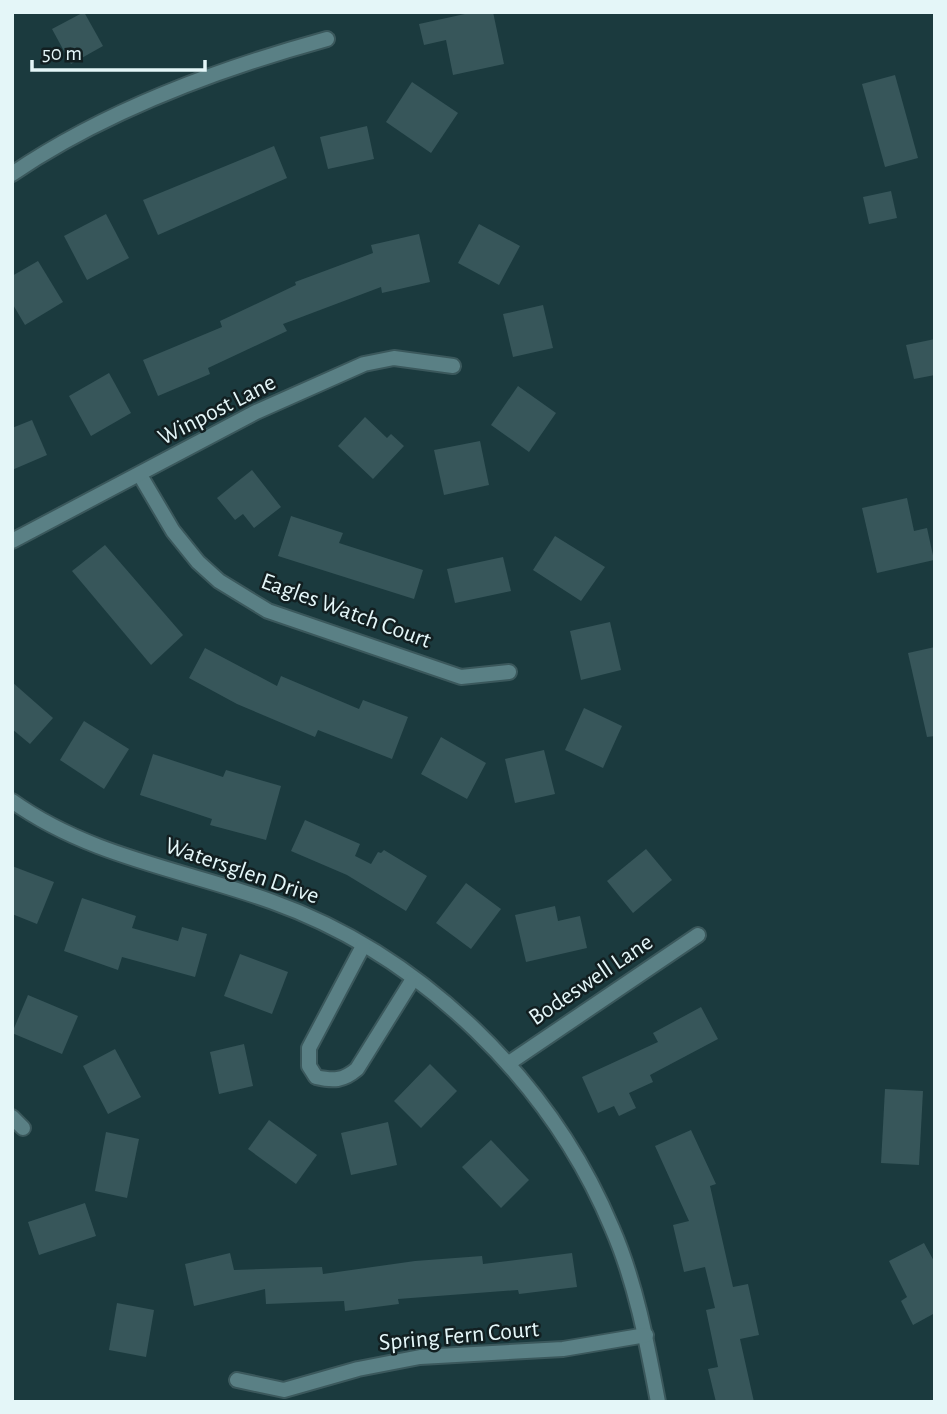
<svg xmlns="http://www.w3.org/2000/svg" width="947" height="1414" font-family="'Alegreya Sans',sans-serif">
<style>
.building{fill:#37565a}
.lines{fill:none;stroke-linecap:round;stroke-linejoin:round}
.minor-casing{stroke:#3b585c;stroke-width:18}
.minor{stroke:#5a8085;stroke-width:14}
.labels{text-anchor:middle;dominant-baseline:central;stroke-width:5;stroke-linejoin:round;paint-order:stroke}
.street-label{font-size:24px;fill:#e4f6f8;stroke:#121f21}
</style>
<rect width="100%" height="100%" fill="#1b3a3e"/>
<g class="building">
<path d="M 84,12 L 103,46 L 71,64 L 52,29 Z"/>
<path d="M 474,12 L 493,12 L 504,64 L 453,75 L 446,40 L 424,45 L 419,24 Z"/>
<path d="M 895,75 L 918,158 L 885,167 L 862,84 Z"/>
<path d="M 412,82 L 458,113 L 431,153 L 386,122 Z"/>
<path d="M 367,126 L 374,159 L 328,169 L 320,137 Z"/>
<path d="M 274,146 L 287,178 L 158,235 L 143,200 Z"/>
<path d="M 891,191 L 897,218 L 869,224 L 863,197 Z"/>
<path d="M 106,214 L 129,258 L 87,280 L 64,236 Z"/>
<path d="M 479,224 L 520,246 L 499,285 L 458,263 Z"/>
<path d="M 419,234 L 430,282 L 382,293 L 381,287 L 283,324 L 287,331 L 208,368 L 210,374 L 158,396 L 143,360 L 222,327 L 220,321 L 296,285 L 295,282 L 373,253 L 371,245 Z"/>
<path d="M 38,261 L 63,302 L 25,325 L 12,303 L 12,276 Z"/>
<path d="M 543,305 L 553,348 L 513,357 L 503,314 Z"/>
<path d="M 935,339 L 935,375 L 914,379 L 906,345 Z"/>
<path d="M 109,373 L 131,413 L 91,436 L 69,396 Z"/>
<path d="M 518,386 L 556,413 L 529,452 L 491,425 Z"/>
<path d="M 365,417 L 387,438 L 391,434 L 404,446 L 373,479 L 338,446 Z"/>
<path d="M 32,420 L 47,455 L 12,470 L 12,428 Z"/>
<path d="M 480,441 L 489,485 L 444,495 L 434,450 Z"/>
<path d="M 252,470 L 281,507 L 254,528 L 243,514 L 235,520 L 217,498 Z"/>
<path d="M 907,498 L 914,531 L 927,528 L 934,560 L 877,573 L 862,508 Z"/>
<path d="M 291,516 L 343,533 L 339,543 L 423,570 L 414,599 L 278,556 Z"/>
<path d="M 555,536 L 605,567 L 581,601 L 533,570 Z"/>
<path d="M 105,545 L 183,635 L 151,665 L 72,571 Z"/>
<path d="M 503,557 L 511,591 L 455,603 L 447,569 Z"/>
<path d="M 610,622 L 621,670 L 581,680 L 570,631 Z"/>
<path d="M 935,647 L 935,736 L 927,737 L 908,653 Z"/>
<path d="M 205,648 L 277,686 L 281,676 L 359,709 L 363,700 L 408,717 L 392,759 L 318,730 L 315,737 L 237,704 L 189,678 Z"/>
<path d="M 12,682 L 53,718 L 30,744 L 12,729 Z"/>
<path d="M 584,708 L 622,726 L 603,768 L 565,750 Z"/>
<path d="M 84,721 L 129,749 L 104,789 L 60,760 Z"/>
<path d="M 441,737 L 486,763 L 467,799 L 421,774 Z"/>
<path d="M 544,750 L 555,794 L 515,803 L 505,759 Z"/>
<path d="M 153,754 L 223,777 L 226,770 L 281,786 L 266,840 L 210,825 L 212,819 L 140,795 Z"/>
<path d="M 305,820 L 360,844 L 355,856 L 371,864 L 378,852 L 381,853 L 384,850 L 427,876 L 406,911 L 347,875 L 291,851 Z"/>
<path d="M 646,849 L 672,880 L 633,913 L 607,881 Z"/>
<path d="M 12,866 L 54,882 L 37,924 L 12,914 Z"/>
<path d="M 466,883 L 501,909 L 471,949 L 436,923 Z"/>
<path d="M 82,898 L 136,916 L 132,928 L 178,941 L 182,927 L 207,934 L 195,977 L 122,957 L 118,970 L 64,951 Z"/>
<path d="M 555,906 L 558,921 L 580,916 L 587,948 L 526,962 L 515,915 Z"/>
<path d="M 240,954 L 288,972 L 272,1014 L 224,996 Z"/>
<path d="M 28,995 L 78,1016 L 62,1054 L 12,1033 Z"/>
<path d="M 701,1007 L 718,1039 L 650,1075 L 653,1082 L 629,1093 L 636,1108 L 619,1116 L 614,1106 L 598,1113 L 582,1077 L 658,1042 L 653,1033 Z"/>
<path d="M 244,1044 L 253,1086 L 219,1094 L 210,1052 Z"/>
<path d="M 115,1049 L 141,1097 L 108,1114 L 83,1066 Z"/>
<path d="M 430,1064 L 457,1091 L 421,1128 L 394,1101 Z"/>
<path d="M 885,1089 L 923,1091 L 919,1165 L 881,1163 Z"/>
<path d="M 269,1120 L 317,1155 L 296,1184 L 248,1149 Z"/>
<path d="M 388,1122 L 397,1165 L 351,1175 L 341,1133 Z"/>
<path d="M 691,1130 L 716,1184 L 710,1186 L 733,1287 L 748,1284 L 759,1335 L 740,1339 L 754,1402 L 716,1402 L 708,1369 L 718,1367 L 706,1310 L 715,1308 L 705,1267 L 684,1272 L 673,1225 L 689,1221 L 655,1146 Z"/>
<path d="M 106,1132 L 139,1139 L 127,1198 L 95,1191 Z"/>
<path d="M 491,1140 L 529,1180 L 501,1208 L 462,1167 Z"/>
<path d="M 85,1203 L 96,1236 L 39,1255 L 28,1222 Z"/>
<path d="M 924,1243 L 935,1263 L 935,1313 L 913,1325 L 901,1301 L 907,1297 L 889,1261 Z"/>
<path d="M 230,1253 L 234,1270 L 322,1267 L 323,1274 L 415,1261 L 482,1256 L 483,1264 L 572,1253 L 577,1287 L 519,1294 L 518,1290 L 398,1299 L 399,1304 L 345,1311 L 344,1301 L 266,1304 L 265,1289 L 194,1306 L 185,1264 Z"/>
<path d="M 117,1303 L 154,1310 L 146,1357 L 109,1350 Z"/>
</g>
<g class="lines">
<defs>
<g id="minor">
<path d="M 12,174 C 106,110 218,69 327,39"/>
<path d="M 140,475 L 173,531 L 198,562 L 219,581 L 268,611 L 461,677 L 509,672"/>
<path d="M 12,541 L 256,412 L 364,364 L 394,358 L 453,366"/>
<path d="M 12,801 C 90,857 186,870 273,902 C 423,956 551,1082 612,1228 C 636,1283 647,1343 658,1402"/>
<path d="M 363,946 L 309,1048 L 309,1066 L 316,1077 C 333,1081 343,1081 357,1069 L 413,979"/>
<path d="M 509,1063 L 698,935"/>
<path d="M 12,1117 L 23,1128"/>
<path d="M 237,1380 L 284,1390 L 358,1369 L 420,1357 L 563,1349 L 646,1335"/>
</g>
</defs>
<use href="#minor" class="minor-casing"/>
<use href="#minor" class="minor"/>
</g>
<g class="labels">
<g class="street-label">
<text transform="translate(217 410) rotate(-27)">Winpost Lane</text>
<text transform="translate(346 611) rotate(20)">Eagles Watch Court</text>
<text transform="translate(242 871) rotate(19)">Watersglen Drive</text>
<text transform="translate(591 980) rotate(-34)">Bodeswell Lane</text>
<text transform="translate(459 1336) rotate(-5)">Spring Fern Court</text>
</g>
</g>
<rect width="947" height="1414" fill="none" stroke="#e4f6f8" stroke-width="28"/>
<path d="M32 60v10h173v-10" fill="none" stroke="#e4f6f8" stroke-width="3.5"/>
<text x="42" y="60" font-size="21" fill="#e4f6f8" stroke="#121f21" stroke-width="5" paint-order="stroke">50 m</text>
</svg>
